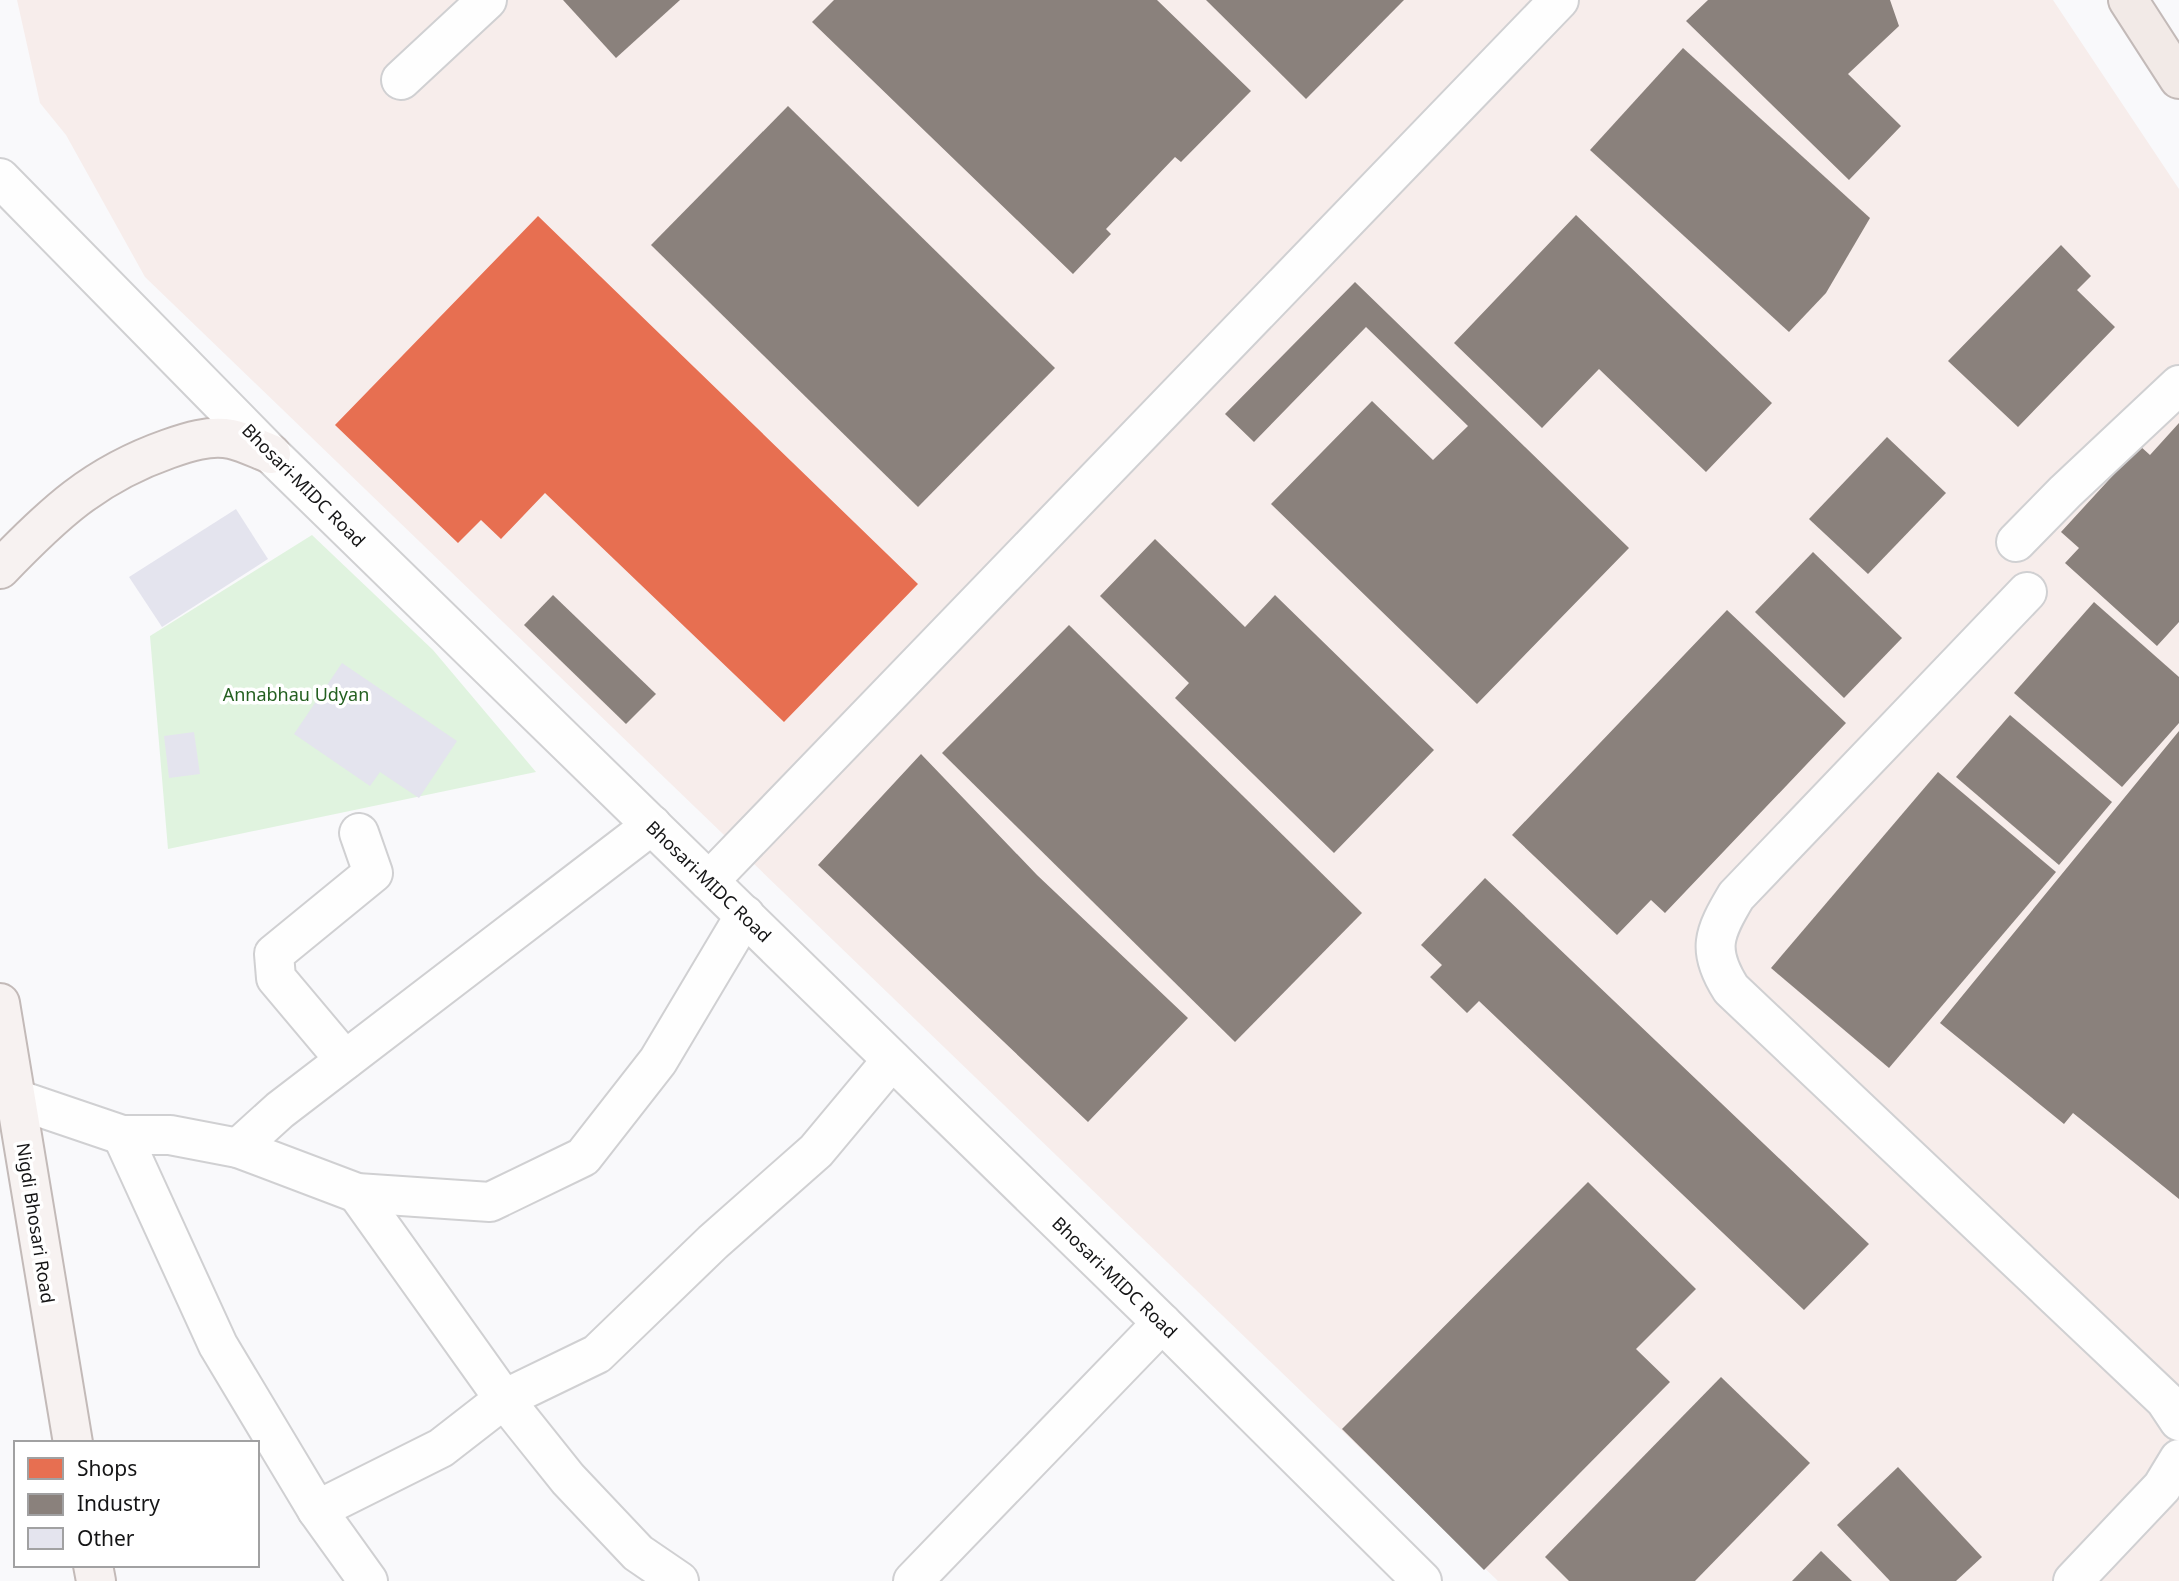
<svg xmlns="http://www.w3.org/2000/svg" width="2179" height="1581" font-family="'Noto Sans',sans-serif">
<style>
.industrial{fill:#f7edeb}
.green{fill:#e0f3df}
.shops{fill:#e76f51}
.industry{fill:#8a817c}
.building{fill:#e4e4ee}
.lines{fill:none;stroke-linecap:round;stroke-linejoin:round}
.minor-casing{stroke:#d0d0d2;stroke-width:42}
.major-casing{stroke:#c3bab8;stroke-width:42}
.highway-casing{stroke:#c3bab8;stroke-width:42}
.minor{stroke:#fefefe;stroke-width:38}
.major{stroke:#f7f2f1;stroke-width:38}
.highway{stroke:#f2eae7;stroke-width:38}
.labels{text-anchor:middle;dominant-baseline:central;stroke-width:7;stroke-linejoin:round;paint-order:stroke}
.street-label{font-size:18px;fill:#151516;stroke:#fff}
.park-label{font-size:18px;fill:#246020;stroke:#fff}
</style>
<rect width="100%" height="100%" fill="#f9f9fb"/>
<path class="industrial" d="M 17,0 L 2053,0 L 2179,189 L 2179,1581 L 1498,1581 L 145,277 L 66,135 L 40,103 Z"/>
<path class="green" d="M 312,535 L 433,650 L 536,772 L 168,849 L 150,636 Z"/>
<path class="shops" d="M 538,216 L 918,584 L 784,722 L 545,493 L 501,539 L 481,520 L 458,543 L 335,425 Z"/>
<g class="industry">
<path d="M 563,0 L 680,0 L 616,58 Z"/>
<path d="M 834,0 L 1157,0 L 1251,91 L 1181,162 L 1175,157 L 1106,229 L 1111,234 L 1073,274 L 812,22 Z"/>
<path d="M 1206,0 L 1404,0 L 1306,99 Z"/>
<path d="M 1708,0 L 1890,0 L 1899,26 L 1848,74 L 1901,126 L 1849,180 L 1686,21 Z"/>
<path d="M 1683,48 L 1870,218 L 1826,293 L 1789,332 L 1590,150 Z"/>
<path d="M 788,106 L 1055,368 L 918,507 L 651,245 Z"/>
<path d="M 1576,215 L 1772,403 L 1706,472 L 1599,369 L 1542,428 L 1454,343 Z"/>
<path d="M 2061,245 L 2091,276 L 2077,290 L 2115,327 L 2018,427 L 1948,361 Z"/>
<path d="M 1355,282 L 1629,548 L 1477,704 L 1271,504 L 1372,401 L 1433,460 L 1468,426 L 1366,327 L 1254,442 L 1225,414 Z"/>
<path d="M 2179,423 L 2179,622 L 2157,646 L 2065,563 L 2079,548 L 2061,532 L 2140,446 L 2150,455 Z"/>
<path d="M 1887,437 L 1946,493 L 1868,574 L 1809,519 Z"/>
<path d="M 1155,539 L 1245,627 L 1275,595 L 1434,750 L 1334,853 L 1175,698 L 1189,683 L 1100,596 Z"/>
<path d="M 1813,552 L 1902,638 L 1844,698 L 1755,612 Z"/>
<path d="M 553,595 L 656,694 L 626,724 L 524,625 Z"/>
<path d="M 2094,602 L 2179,677 L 2179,723 L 2122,787 L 2014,693 Z"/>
<path d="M 1727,610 L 1846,723 L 1665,913 L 1651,900 L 1617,935 L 1512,835 Z"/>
<path d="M 1069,625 L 1362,913 L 1235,1042 L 942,753 Z"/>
<path d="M 2010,715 L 2112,802 L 2059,865 L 1956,777 Z"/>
<path d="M 2179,731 L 2179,1199 L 2073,1113 L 2064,1124 L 1940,1023 Z"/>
<path d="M 921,754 L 1037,875 L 1188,1018 L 1088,1122 L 818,865 Z"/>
<path d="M 1938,772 L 2056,872 L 1889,1068 L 1771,968 Z"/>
<path d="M 1485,878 L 1869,1244 L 1804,1310 L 1479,1001 L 1467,1013 L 1430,977 L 1442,965 L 1421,945 Z"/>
<path d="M 1588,1182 L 1696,1289 L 1636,1349 L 1670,1382 L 1484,1570 L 1342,1429 Z"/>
<path d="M 1721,1377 L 1810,1463 L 1695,1581 L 1569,1581 L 1545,1557 Z"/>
<path d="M 1898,1467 L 1982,1557 L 1956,1581 L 1890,1581 L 1837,1525 Z"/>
<path d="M 1821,1551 L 1852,1581 L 1792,1581 Z"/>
</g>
<g class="building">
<path d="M 236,509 L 268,559 L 162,627 L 129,577 Z"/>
<path d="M 342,663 L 457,741 L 419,798 L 380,772 L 370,786 L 294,734 Z"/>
<path d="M 194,732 L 200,774 L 169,778 L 164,736 Z"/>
</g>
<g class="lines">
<defs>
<g id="minor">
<path d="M 401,80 L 487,0"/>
<path d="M 0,178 L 271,454 L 1162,1323 L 1422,1581"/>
<path d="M 2016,542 L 2065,492 L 2179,385"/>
<path d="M 2027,592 L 1736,896 C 1714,933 1706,950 1731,989 L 2165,1400 L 2179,1421"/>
<path d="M 709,881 L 1559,0"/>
<path d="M 345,1060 L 276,978 L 274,954 L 373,873 L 359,833"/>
<path d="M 16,1099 L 122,1135 L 170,1135 L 238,1148 L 357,1193 L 490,1202 L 583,1157 L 658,1061 L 745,915"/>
<path d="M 122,1135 L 218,1345 L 317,1510 L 368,1581"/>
<path d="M 238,1148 L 280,1110 L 652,825"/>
<path d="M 357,1193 L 504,1399 L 568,1479 L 638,1553 L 679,1581"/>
<path d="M 317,1510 L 441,1448 L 504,1399 L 597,1354 L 713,1242 L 816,1151 L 892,1060"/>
<path d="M 913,1581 L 1162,1323"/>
<path d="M 2073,1581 L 2162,1487 L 2179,1459"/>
</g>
<g id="major">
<path d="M 0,569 C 53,514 94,475 168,449 C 188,442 209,435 231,439 C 244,442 258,449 271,454"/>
<path d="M 0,1003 L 73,1443"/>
<path d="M 93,1565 L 96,1581"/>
</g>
<path id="highway" d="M 2128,0 L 2179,79"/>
</defs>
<use href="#minor" class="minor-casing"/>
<use href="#major" class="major-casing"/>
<use href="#highway" class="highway-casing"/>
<use href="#minor" class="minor"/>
<use href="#major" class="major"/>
<use href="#highway" class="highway"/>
</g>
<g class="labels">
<g class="street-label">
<text transform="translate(304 485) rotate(45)">Bhosari-MIDC Road</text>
<text transform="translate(709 881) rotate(44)">Bhosari-MIDC Road</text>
<text transform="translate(36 1223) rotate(81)">Nigdi Bhosari Road</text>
<text transform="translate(1115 1277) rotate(44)">Bhosari-MIDC Road</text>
</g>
<g class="park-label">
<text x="296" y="694">Annabhau Udyan</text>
</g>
</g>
<rect x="14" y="1441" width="245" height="126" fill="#ffffff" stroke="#a1a1a2" stroke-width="2"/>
<rect x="28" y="1458" width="35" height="21" fill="#e76f51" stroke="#a1a1a2" stroke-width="2"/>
<text x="77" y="1476" font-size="21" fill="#151516">Shops</text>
<rect x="28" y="1494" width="35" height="21" fill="#8a817c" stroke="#a1a1a2" stroke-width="2"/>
<text x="77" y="1511" font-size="21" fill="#151516">Industry</text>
<rect x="28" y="1528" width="35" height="21" fill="#e4e4ee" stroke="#a1a1a2" stroke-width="2"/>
<text x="77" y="1546" font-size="21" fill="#151516">Other</text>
</svg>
